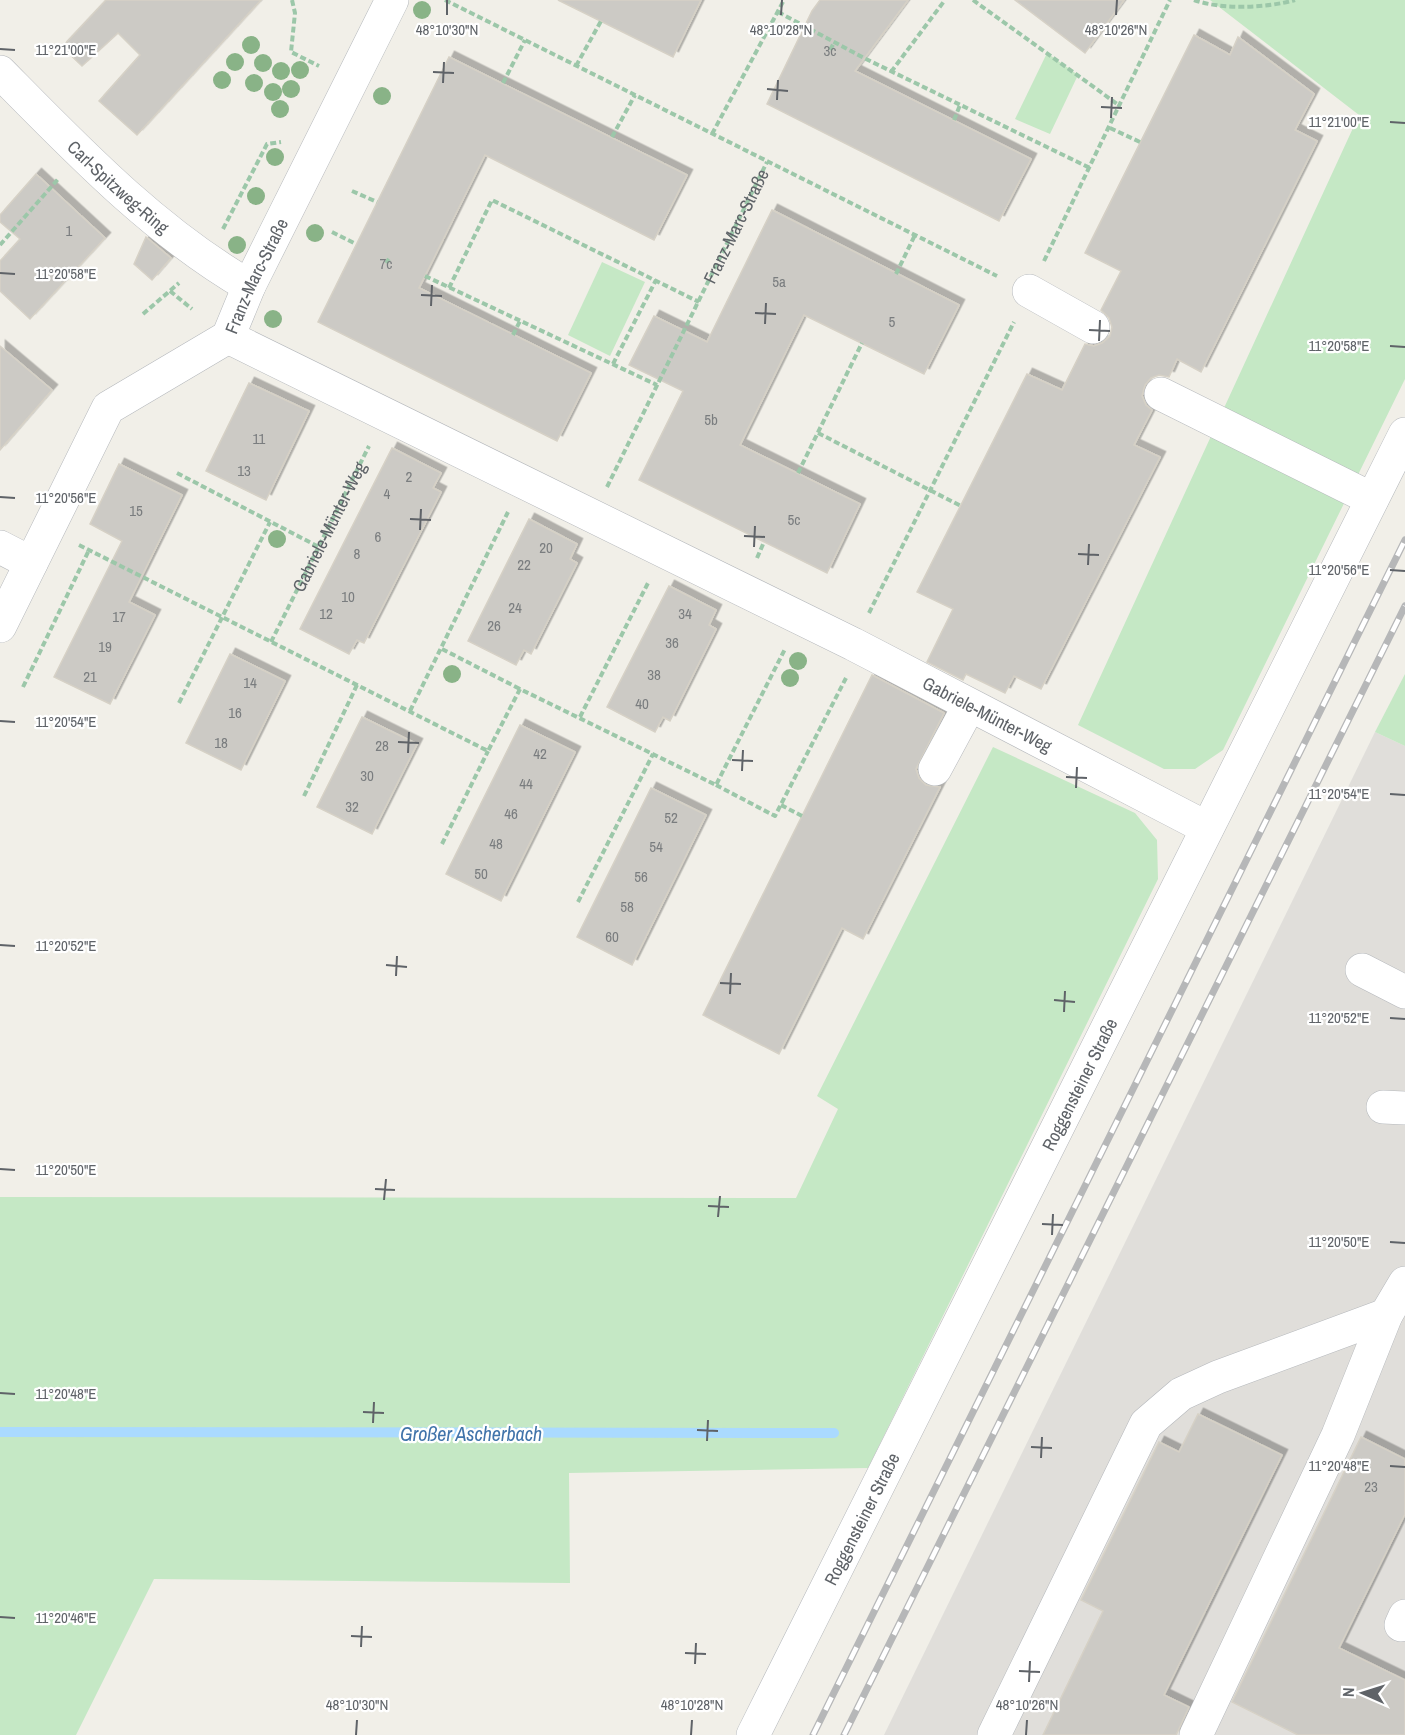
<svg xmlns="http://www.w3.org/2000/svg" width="1405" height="1735" font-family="'Archivo Narrow',sans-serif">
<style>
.industrial{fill:#e0deda}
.green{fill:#c5e8c5}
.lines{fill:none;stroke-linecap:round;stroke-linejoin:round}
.stream{stroke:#aadaff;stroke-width:10}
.building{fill:#cccac5;stroke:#d6d1c6;stroke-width:1.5;filter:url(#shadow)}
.minor-casing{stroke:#b5b8bc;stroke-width:34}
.path{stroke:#9cc7a9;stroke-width:4;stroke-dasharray:6 3;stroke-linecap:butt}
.minor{stroke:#fff;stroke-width:33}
.rail-casing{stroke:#b6b7b8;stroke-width:7}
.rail{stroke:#fff;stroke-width:4.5;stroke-dasharray:14;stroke-linecap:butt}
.tree{fill:#89b387}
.ticks{fill:none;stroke:#5f6368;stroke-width:2}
.labels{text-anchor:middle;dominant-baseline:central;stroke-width:4.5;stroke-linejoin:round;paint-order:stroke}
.number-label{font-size:15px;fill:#7a7d7f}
.street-label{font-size:18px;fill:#5f6368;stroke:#fff}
.water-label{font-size:20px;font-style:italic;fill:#4174aa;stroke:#fff}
.ticks-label{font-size:15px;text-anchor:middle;fill:#5f6368;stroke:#fff;stroke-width:4.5;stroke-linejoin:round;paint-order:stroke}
</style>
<defs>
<filter id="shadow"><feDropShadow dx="5.5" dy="-5.5" stdDeviation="0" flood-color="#0004"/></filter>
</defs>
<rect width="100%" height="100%" fill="#f1efe8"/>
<path class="industrial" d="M 1375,732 L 1405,746 L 1405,1735 L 884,1735 Z"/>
<g class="green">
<path d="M 1210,0 L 1405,0 L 1405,379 L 1223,750 L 1195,769 L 1164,769 L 1078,725 L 1359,115 Z"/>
<path d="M 1047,53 L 1078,75 L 1050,134 L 1015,119 Z"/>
<path d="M 602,262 L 645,282 L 610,356 L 568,335 Z"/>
<path d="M 1405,674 L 1405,746 L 1375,732 Z"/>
<path d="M 993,747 L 1135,813 L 1157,840 L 1158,879 L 868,1468 L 569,1473 L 570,1583 L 154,1579 L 76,1735 L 0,1735 L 0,1197 L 796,1198 L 838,1109 L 817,1096 Z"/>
</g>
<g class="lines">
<path class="stream" d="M 0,1432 L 834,1433"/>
</g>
<g class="building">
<path d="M 106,0 L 261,0 L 137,135 L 99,101 L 140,55 L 118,33 L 82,66 L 62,47 Z"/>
<path d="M 558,0 L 701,0 L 673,57 Z"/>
<path d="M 820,0 L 908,0 L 855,71 L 1031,159 L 999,221 L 767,104 L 812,11 Z"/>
<path d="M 1015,0 L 1124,0 L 1085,53 Z"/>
<path d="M 1194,35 L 1230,55 L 1238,37 L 1314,94 L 1295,130 L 1317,141 L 1201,372 L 1177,359 L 1169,377 L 1159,375 L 1151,378 L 1145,385 L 1142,396 L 1146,405 L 1152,410 L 1134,445 L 1160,457 L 1041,689 L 1014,676 L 1005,693 L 966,674 L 963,680 L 927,662 L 953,609 L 917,592 L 1027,374 L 1062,390 L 1085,344 L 1094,346 L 1102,343 L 1110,336 L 1112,327 L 1109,318 L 1101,310 L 1121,271 L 1085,253 Z"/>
<path d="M 449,57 L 687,175 L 654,240 L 485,155 L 419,288 L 591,373 L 557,441 L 318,322 Z"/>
<path d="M 36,174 L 105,238 L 30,319 L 0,291 L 0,261 L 20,239 L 0,222 L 0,215 Z"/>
<path d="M 772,210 L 959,305 L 924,374 L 804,315 L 740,445 L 860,504 L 827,573 L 639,480 L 683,391 L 629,365 L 654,316 L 707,342 Z"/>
<path d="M 146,237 L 171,258 L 152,280 L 134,264 Z"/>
<path d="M 0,346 L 52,390 L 0,450 Z"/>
<path d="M 249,383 L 309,411 L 266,500 L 206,471 Z"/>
<path d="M 392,448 L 441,473 L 433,488 L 441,492 L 364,643 L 357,640 L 349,654 L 300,629 Z"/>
<path d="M 119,464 L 182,495 L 129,602 L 155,615 L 110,704 L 54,677 L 122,541 L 90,524 Z"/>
<path d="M 529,519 L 577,544 L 570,559 L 577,563 L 531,654 L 524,650 L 516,665 L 468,641 Z"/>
<path d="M 669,586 L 716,610 L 709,625 L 716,629 L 670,721 L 663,717 L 655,732 L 607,707 Z"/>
<path d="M 230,654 L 285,681 L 241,770 L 186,743 Z"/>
<path d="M 872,675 L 944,713 L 916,769 L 919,778 L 926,785 L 940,787 L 863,939 L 842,928 L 779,1054 L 703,1015 Z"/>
<path d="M 362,717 L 417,744 L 372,834 L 317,807 Z"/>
<path d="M 520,725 L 575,752 L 501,901 L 446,874 Z"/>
<path d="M 651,788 L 706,815 L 632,965 L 577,937 Z"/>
<path d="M 1198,1414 L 1282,1455 L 1164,1695 L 1189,1707 L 1178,1731 L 1176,1735 L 1043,1735 L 1103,1611 L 1081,1600 L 1159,1442 L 1179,1452 Z"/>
<path d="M 1361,1437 L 1405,1459 L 1405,1514 L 1339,1648 L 1405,1680 L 1405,1735 L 1298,1735 L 1232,1702 Z"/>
</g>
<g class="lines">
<defs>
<g id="minor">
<path id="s3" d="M 0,72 C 77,150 154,231 249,286"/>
<path d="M 1029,291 L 1093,327"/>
<path id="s4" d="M 228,337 L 853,644 L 1207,828"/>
<path d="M 1161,394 L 1372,499"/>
<path d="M 0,547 L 31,563"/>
<path id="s5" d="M 0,626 L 108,408 L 228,337 L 249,286 L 392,0"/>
<path d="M 935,769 L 969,706"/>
<path d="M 1362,970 L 1405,992"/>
<path d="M 1383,1107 L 1405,1108"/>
<path d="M 1401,1625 L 1405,1616"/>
<path id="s6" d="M 753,1735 L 1405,434"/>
<path d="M 994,1735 L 1146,1424 L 1181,1394 L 1218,1377 L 1386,1315"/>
<path d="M 1196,1735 L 1338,1435 L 1386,1315 L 1405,1283"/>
</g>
</defs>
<use href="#minor" class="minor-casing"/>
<g class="path">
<path d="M 292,0 L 295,13 L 291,52 L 319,66"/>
<path d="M 445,0 L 997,276"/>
<path d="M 973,0 L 1120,106"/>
<path d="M 1194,0 C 1222,10 1267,8 1295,0"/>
<path d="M 778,12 L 866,59 L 1090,168"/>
<path d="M 830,50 L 834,43"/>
<path d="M 576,66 L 601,21"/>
<path d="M 891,72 L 945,0"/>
<path d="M 503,83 L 525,40"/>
<path d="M 954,120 L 960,105"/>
<path d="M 1110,128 L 1140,142"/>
<path d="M 712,134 L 784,0"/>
<path d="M 612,137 L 635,95"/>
<path d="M 352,191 L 377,202"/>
<path d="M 223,229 L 267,144 L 281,142"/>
<path d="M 332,232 L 356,244"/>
<path d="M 0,245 L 59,178"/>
<path d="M 1044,261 L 1170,0"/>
<path d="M 386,263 L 389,259"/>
<path d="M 896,274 L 915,235"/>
<path d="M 425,276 L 657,385"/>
<path d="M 449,288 L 492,200 L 699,302"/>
<path d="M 170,291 L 192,309"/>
<path d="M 143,314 L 179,283"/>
<path d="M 513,335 L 520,321"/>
<path d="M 613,364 L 656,280"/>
<path d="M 818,433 L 961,506"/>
<path d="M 177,473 L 319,547"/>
<path d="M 798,473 L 862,343"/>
<path id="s1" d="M 607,487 L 767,162"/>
<path d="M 79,545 L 488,751 L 520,689 L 716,785 L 785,649"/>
<path d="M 757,558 L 764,542"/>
<path d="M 869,613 L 1014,322"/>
<path id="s2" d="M 271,642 L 369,446"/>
<path d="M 442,649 L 520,689"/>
<path d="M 23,687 L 89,550"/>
<path d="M 179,703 L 270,522"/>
<path d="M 410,711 L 508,512"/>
<path d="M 580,717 L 649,581"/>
<path d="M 716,785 L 775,816 L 846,678"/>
<path d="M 304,796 L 357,685"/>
<path d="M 781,805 L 802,816"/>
<path d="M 442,844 L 488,751"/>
<path d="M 578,902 L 653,754"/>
</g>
<use href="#minor" class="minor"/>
<defs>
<g id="rail">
<path d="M 813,1735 L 1405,540"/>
<path d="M 844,1735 L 1405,606"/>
</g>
</defs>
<use href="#rail" class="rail-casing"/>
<use href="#rail" class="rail"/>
</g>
<g class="tree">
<circle cx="422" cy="10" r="9"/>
<circle cx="251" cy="45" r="9"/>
<circle cx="235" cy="62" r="9"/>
<circle cx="263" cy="63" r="9"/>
<circle cx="300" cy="70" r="9"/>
<circle cx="281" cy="71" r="9"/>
<circle cx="222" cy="80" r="9"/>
<circle cx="254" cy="83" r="9"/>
<circle cx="291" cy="89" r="9"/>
<circle cx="273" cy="92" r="9"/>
<circle cx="382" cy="96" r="9"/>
<circle cx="280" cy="109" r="9"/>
<circle cx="275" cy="157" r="9"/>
<circle cx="256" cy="196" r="9"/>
<circle cx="315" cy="233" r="9"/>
<circle cx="237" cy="245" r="9"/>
<circle cx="273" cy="319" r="9"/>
<circle cx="277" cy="539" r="9"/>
<circle cx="798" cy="661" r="9"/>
<circle cx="452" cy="674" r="9"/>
<circle cx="790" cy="678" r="9"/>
</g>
<path class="ticks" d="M 447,15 L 447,0M 781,15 L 782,0M 1116,15 L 1117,0M 0,49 L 15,50M 433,72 L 454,73M 443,83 L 444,62M 767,89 L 788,91M 777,100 L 778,80M 1101,107 L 1122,108M 1111,118 L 1112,97M 1390,122 L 1405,123M 0,273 L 15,274M 421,295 L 442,296M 431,306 L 432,285M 755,313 L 776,314M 765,324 L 766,303M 1089,330 L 1110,331M 1099,341 L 1100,320M 1390,346 L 1405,347M 0,497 L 15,498M 410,519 L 431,520M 420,530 L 421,509M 744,536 L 765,537M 754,547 L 755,526M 1078,554 L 1099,555M 1088,565 L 1089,544M 1390,570 L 1405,571M 0,721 L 15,722M 398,742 L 419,743M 408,753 L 409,732M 732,760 L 753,761M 742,771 L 743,750M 1066,777 L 1087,778M 1076,788 L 1077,767M 1390,794 L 1405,795M 0,945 L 15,946M 386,965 L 407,967M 396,976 L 397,956M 720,983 L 741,984M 730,994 L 731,973M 1054,1000 L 1075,1002M 1064,1012 L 1065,991M 1390,1018 L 1405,1019M 0,1169 L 15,1170M 375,1189 L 395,1190M 384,1200 L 386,1179M 708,1206 L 729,1207M 718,1217 L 720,1196M 1042,1224 L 1063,1225M 1052,1235 L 1053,1214M 1390,1242 L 1405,1243M 0,1393 L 15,1394M 363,1412 L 384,1413M 373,1423 L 374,1402M 697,1430 L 718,1431M 707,1441 L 708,1420M 1031,1447 L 1052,1448M 1041,1458 L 1042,1437M 1390,1466 L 1405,1467M 0,1617 L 15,1618M 351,1636 L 372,1637M 361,1647 L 362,1626M 685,1653 L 706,1654M 695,1664 L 696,1643M 1019,1671 L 1040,1672M 1029,1682 L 1030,1661M 356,1735 L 357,1720M 691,1735 L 692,1720M 1026,1735 L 1027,1720"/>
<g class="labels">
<g class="number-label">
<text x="830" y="50">3c</text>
<text x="69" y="230">1</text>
<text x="386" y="263">7c</text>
<text x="779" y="281">5a</text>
<text x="892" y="321">5</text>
<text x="711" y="419">5b</text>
<text x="259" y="438">11</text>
<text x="244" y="470">13</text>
<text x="409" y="476">2</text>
<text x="387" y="493">4</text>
<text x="136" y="510">15</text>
<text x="794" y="519">5c</text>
<text x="378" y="536">6</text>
<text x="546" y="547">20</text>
<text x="357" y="553">8</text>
<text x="524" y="564">22</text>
<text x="348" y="596">10</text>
<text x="515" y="607">24</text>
<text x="326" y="613">12</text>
<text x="685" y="613">34</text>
<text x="119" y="616">17</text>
<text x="494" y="625">26</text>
<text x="672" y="642">36</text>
<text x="105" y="646">19</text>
<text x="654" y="674">38</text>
<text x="90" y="676">21</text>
<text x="250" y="682">14</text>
<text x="642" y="703">40</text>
<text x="235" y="712">16</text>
<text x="221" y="742">18</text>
<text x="382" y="745">28</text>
<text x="540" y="753">42</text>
<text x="367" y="775">30</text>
<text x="526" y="783">44</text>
<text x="352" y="806">32</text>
<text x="511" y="813">46</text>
<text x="671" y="817">52</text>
<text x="496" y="843">48</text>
<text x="656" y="846">54</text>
<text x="481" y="873">50</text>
<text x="641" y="876">56</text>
<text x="627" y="906">58</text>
<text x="612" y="936">60</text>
<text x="1371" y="1486">23</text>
</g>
<g class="street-label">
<text stroke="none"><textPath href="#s3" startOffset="165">Carl-Spitzweg-Ring</textPath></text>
<text stroke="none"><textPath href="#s1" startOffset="291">Franz-Marc-Straße</textPath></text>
<text stroke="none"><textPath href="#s5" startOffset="450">Franz-Marc-Straße</textPath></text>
<text stroke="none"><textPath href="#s2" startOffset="129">Gabriele-Münter-Weg</textPath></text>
<text stroke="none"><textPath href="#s4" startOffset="848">Gabriele-Münter-Weg</textPath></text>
<text stroke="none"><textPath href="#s6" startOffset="728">Roggensteiner Straße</textPath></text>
<text stroke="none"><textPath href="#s6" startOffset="242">Roggensteiner Straße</textPath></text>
</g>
<g class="water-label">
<text x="471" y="1433">Großer Ascherbach</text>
</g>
</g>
<g class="ticks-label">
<text x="447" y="35">48°10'30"N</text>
<text x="781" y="35">48°10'28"N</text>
<text x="1116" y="35">48°10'26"N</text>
<text x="66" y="55">11°21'00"E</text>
<text x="1339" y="127">11°21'00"E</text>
<text x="66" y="279">11°20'58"E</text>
<text x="1339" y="351">11°20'58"E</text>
<text x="66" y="503">11°20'56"E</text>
<text x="1339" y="575">11°20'56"E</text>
<text x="66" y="727">11°20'54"E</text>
<text x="1339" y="799">11°20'54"E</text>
<text x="66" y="951">11°20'52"E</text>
<text x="1339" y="1023">11°20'52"E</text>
<text x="66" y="1175">11°20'50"E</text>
<text x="1339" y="1247">11°20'50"E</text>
<text x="66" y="1399">11°20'48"E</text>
<text x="1339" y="1471">11°20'48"E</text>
<text x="66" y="1623">11°20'46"E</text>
<text x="357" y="1710">48°10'30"N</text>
<text x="692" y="1710">48°10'28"N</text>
<text x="1027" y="1710">48°10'26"N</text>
</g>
<g transform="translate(1363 1693) rotate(273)" stroke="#ffffff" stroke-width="4.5" paint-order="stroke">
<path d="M0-4.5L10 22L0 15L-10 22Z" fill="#5f6368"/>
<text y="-9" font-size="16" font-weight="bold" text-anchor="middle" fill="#5f6368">N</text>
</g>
</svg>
